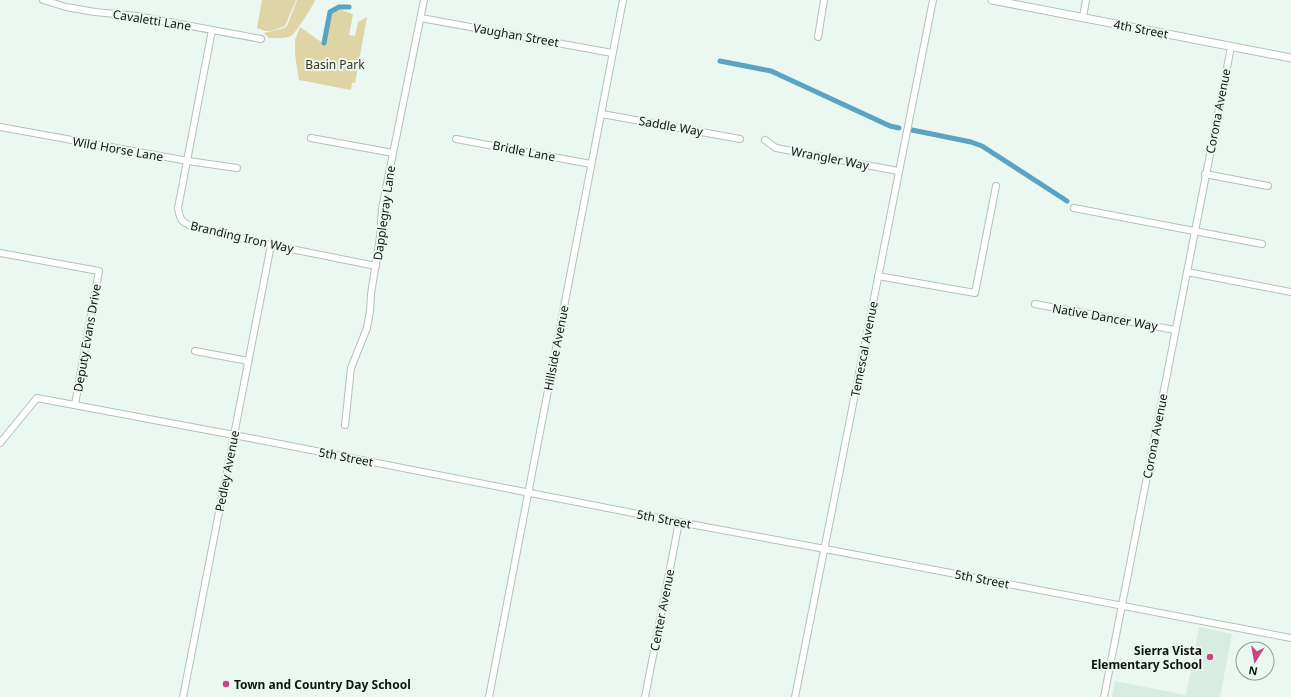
<svg xmlns="http://www.w3.org/2000/svg" width="1291" height="697" font-family="'Noto Sans',sans-serif">
<style>
.built{fill:#d7ede1}
.green{fill:#dfd4a6}
.lines{fill:none;stroke-linecap:round;stroke-linejoin:round}
.canal{stroke:#5aa3c3;stroke-width:5}
.minor-casing{stroke:#b3c1ba;stroke-width:8}
.tertiary-casing{stroke:#b3c1ba;stroke-width:9}
.minor{stroke:#fff;stroke-width:6}
.tertiary{stroke:#fff;stroke-width:7}
.poi-dot{fill:#cc4482;stroke:#eaf8f1;stroke-width:1.5}
.labels{text-anchor:middle;dominant-baseline:central;stroke-width:4;stroke-linejoin:round;paint-order:stroke}
.street-label{font-size:12px;fill:#0f1411;stroke:#eaf8f1}
.park-label{font-size:12px;fill:#3b3416;stroke:#eaf8f1}
.poi-label{font-size:12px;font-weight:bold;fill:#0f1411;stroke:#eaf8f1;text-anchor:end}
</style>
<rect width="100%" height="100%" fill="#eaf8f1"/>
<path class="built" d="M 1199,627 L 1232,634 L 1220,697 L 1112,697 L 1115,681 L 1186,695 Z"/>
<g class="green">
<path d="M 262,0 L 296,0 L 285,26 L 271,31 L 265,31 L 257,28 Z"/>
<path d="M 297,0 L 315,0 C 313,6 295,34 291,36 C 285,39 275,38 269,38 L 264,33 L 284,28 L 287,26 Z"/>
<path d="M 339,9 L 353,14 L 349,35 L 355,36 L 358,22 L 367,17 L 355,83 L 352,83 L 351,90 L 299,80 L 295,55 L 295,40 L 300,27 L 324,44 L 326,43 L 332,14 Z"/>
</g>
<g class="lines">
<g class="canal">
<path d="M 324,43 L 330,12 L 339,7 L 349,7"/>
<path d="M 720,61 L 771,71 L 890,126 L 899,128"/>
<path d="M 912,130 L 971,142 L 982,146 L 1067,201"/>
</g>
<defs>
<g id="minor">
<path d="M 43,0 L 66,7 L 95,12 L 137,16 L 261,39"/>
<path d="M 1083,17 L 1086,0"/>
<path d="M 421,18 L 612,53"/>
<path d="M 212,30 L 178,208 C 180,221 182,222 193,227 L 271,245 L 376,266"/>
<path d="M 818,37 L 824,0"/>
<path d="M 602,114 L 740,139"/>
<path d="M 0,127 L 188,161 L 237,168"/>
<path d="M 311,138 L 393,153"/>
<path d="M 456,139 L 591,164"/>
<path d="M 765,140 L 776,148 L 898,171"/>
<path d="M 1205,174 L 1268,186"/>
<path d="M 1074,208 L 1262,244"/>
<path d="M 0,253 L 99,271 L 75,404"/>
<path d="M 1187,272 L 1291,292"/>
<path d="M 878,276 L 975,293 L 996,186"/>
<path d="M 1035,304 L 1175,330"/>
<path d="M 195,351 L 248,361"/>
<path d="M 345,425 L 351,368 L 367,328 L 370,311 L 371,294 L 380,237 L 382,208 L 424,0"/>
<path d="M 0,443 L 37,398 L 234,435 L 679,522 L 825,549 L 1291,638"/>
<path d="M 183,697 L 271,245"/>
<path d="M 489,697 L 623,0"/>
<path d="M 645,697 L 679,522"/>
<path d="M 795,697 C 843,465 886,232 933,0"/>
<path d="M 1104,697 L 1231,47"/>
</g>
<path id="tertiary" d="M 992,0 L 1291,58"/>
</defs>
<use href="#minor" class="minor-casing"/>
<use href="#tertiary" class="tertiary-casing"/>
<use href="#minor" class="minor"/>
<use href="#tertiary" class="tertiary"/>
</g>
<g class="poi-dot">
<circle cx="1210" cy="657" r="4"/>
<circle cx="226" cy="684" r="4"/>
</g>
<g class="labels">
<g class="street-label">
<text transform="translate(152 20) rotate(9)">Cavaletti Lane</text>
<text transform="translate(1141 29) rotate(11)">4th Street</text>
<text transform="translate(516 35) rotate(10)">Vaughan Street</text>
<text transform="translate(1218 111) rotate(-79)">Corona Avenue</text>
<text transform="translate(671 126) rotate(10)">Saddle Way</text>
<text transform="translate(118 149) rotate(10)">Wild Horse Lane</text>
<text transform="translate(524 151) rotate(11)">Bridle Lane</text>
<text transform="translate(830 158) rotate(11)">Wrangler Way</text>
<text transform="translate(384 213) rotate(-82)">Dapplegray Lane</text>
<text transform="translate(242 237) rotate(13)">Branding Iron Way</text>
<text transform="translate(1105 317) rotate(10)">Native Dancer Way</text>
<text transform="translate(87 338) rotate(-80)">Deputy Evans Drive</text>
<text transform="translate(556 348) rotate(-79)">Hillside Avenue</text>
<text transform="translate(864 349) rotate(-79)">Temescal Avenue</text>
<text transform="translate(1155 436) rotate(-79)">Corona Avenue</text>
<text transform="translate(346 457) rotate(11)">5th Street</text>
<text transform="translate(227 471) rotate(-79)">Pedley Avenue</text>
<text transform="translate(664 519) rotate(11)">5th Street</text>
<text transform="translate(982 579) rotate(11)">5th Street</text>
<text transform="translate(662 610) rotate(-79)">Center Avenue</text>
</g>
<g class="park-label">
<text x="335" y="64">Basin Park</text>
</g>
<g class="poi-label">
<text x="1202" y="650">Sierra Vista<tspan x="1202" dy="14">Elementary School</tspan></text>
<text x="234" y="684" text-anchor="start">Town and Country Day School</text>
</g>
</g>
<g transform="translate(1255 661) rotate(191)"><circle r="19" fill="#eaf8f1" stroke="#929d97"/>
<path d="M0-3L7 15L0 10L-7 15Z" fill="#cc4482"/>
<text y="-6" font-size="11" font-weight="bold" text-anchor="middle" fill="#0f1411">N</text>
</g>
</svg>
